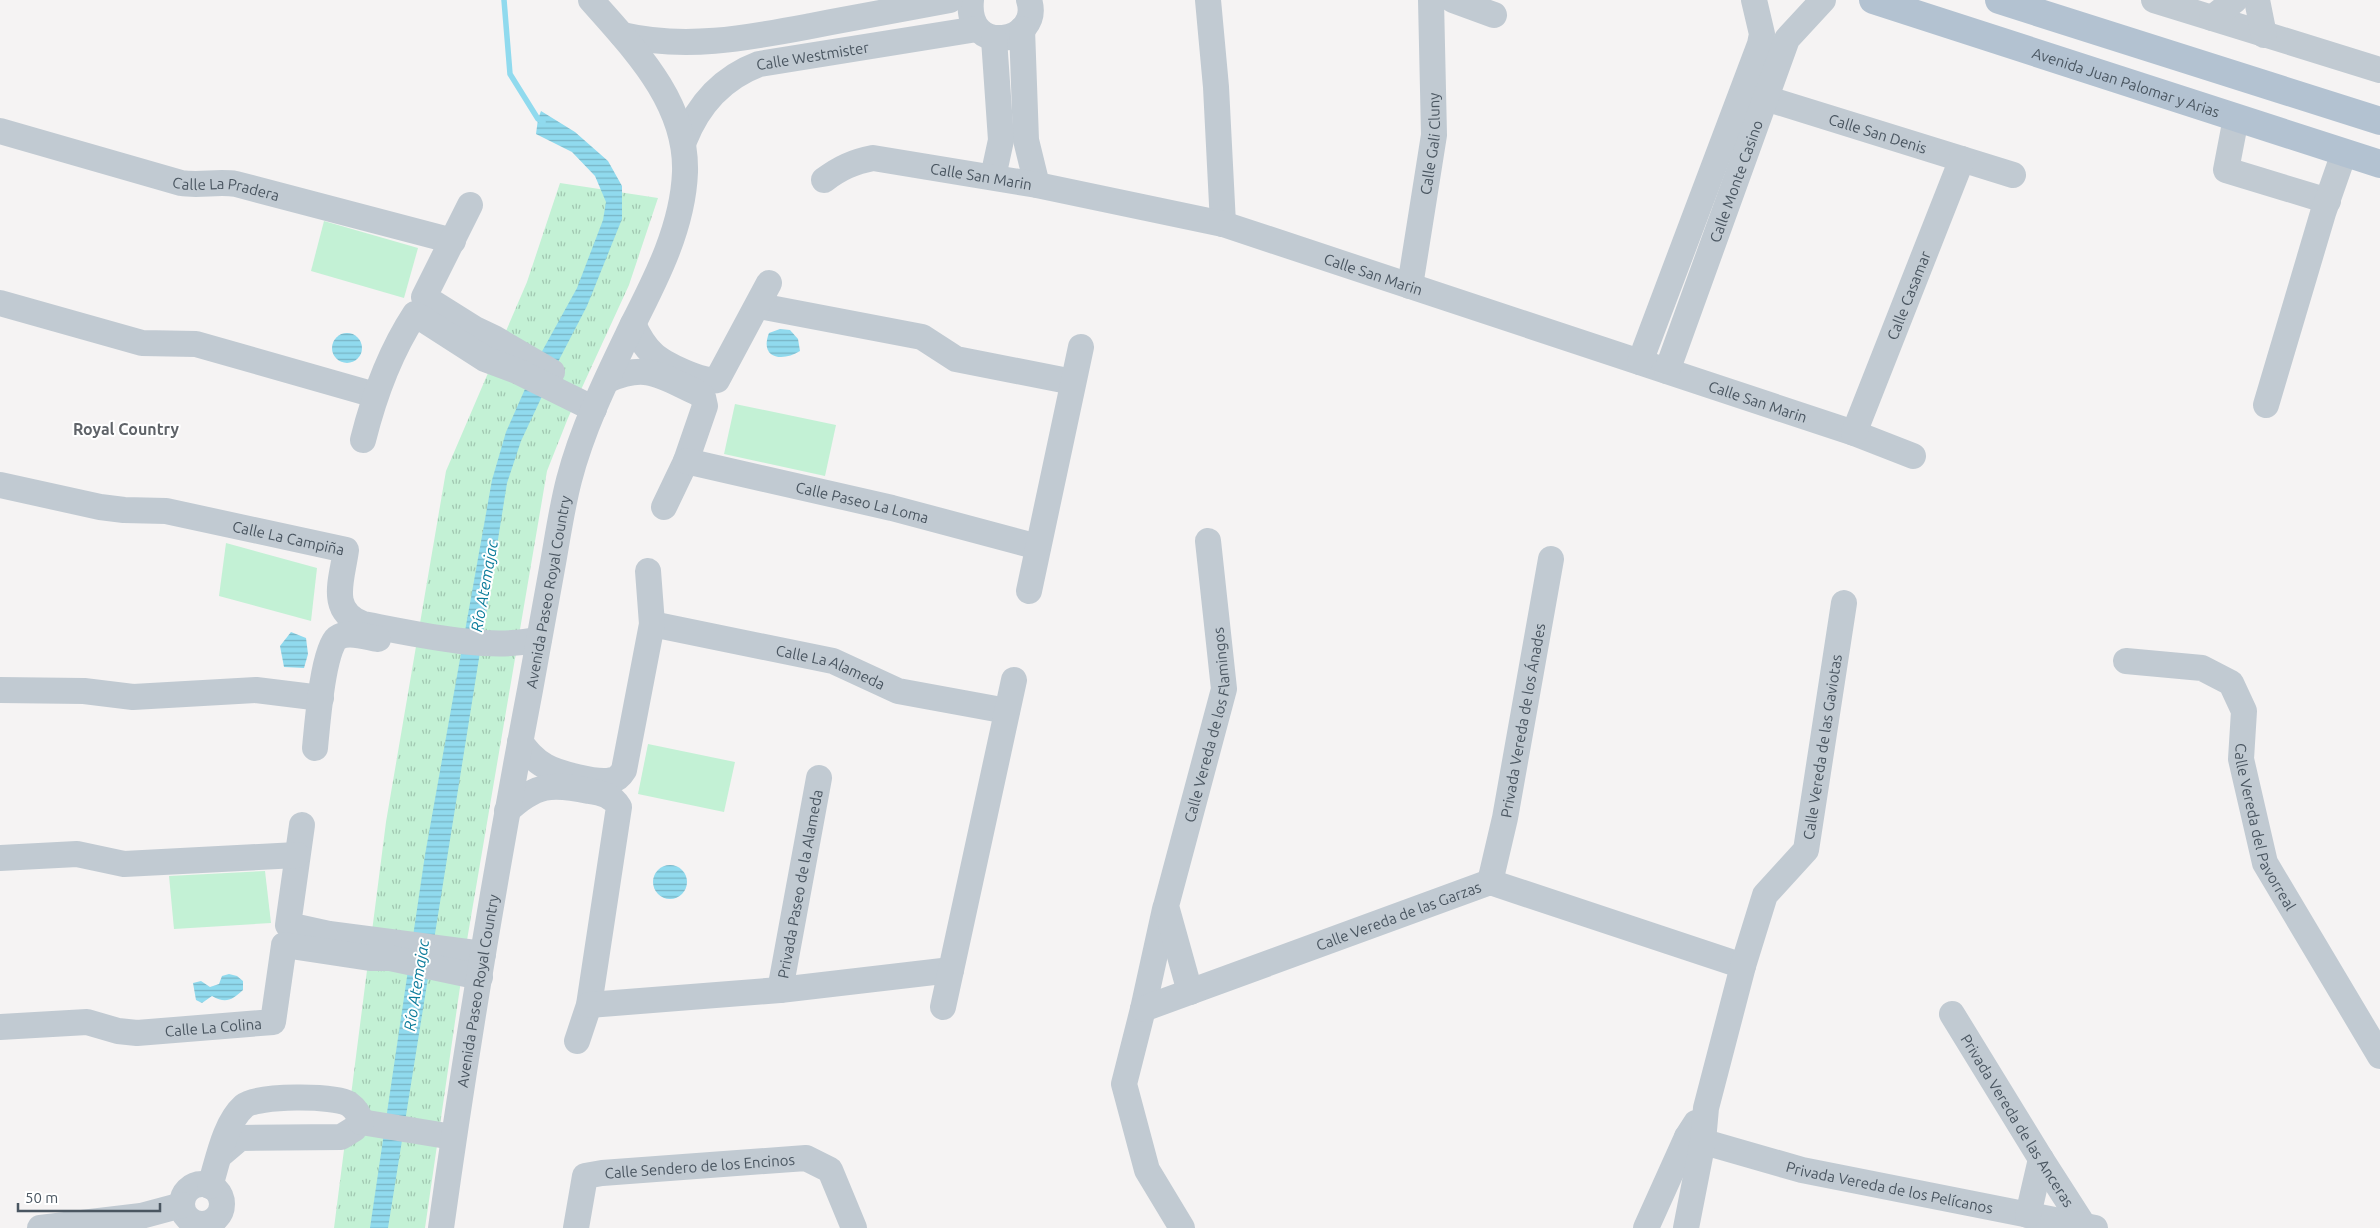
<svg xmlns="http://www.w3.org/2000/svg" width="2380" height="1228" font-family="Ubuntu,sans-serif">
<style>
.green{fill:#c3f1d5}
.park{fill:url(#park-tufts)}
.water{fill:url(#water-rules)}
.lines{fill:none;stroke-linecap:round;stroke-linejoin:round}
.stream{stroke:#90daee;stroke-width:5.5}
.minor{stroke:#c1cad2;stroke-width:26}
.major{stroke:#b3c2d1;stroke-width:28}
.labels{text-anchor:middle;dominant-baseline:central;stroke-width:4;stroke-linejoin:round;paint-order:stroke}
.street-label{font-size:15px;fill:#4a5661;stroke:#fff}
.neighbourhood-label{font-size:16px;font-weight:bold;fill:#5f6368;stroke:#fff}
.water-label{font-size:16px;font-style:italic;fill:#0c7c9b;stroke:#fff}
</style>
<defs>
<pattern id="park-tufts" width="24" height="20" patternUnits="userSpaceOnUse" patternTransform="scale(1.25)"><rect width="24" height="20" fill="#c3f1d5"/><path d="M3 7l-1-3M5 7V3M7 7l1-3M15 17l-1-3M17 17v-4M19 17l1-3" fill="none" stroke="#a0c6b0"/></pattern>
<pattern id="water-rules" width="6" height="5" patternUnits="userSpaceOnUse" patternTransform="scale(1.25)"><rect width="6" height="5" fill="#90daee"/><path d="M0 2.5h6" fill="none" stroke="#78b4c4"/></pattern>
</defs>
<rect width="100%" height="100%" fill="#f5f3f3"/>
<g class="green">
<path d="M 324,221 L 418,248 L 404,298 L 311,271 Z"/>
<path d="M 735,404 L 836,425 L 825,476 L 724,454 Z"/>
<path d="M 226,543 L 317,568 L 311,621 L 219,596 Z"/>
<path d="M 648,744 L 735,762 L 724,812 L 638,794 Z"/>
<path d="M 265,871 L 271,923 L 174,929 L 169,876 Z"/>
</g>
<path class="park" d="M 560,183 L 658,198 L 629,285 L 568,418 L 547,471 L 466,946 L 425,1228 L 334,1228 L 386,822 L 446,471 L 527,282 Z"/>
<g class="water">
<path d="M 541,111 L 575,132 L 608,161 L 622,186 L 622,219 L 587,306 L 560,358 L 521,441 L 507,483 L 388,1228 L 370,1228 L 425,855 L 492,480 L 506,432 L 540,355 L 577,288 L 603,220 L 606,202 L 595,176 L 572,152 L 536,134 L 538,119 Z"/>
<path d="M 780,329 L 790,330 L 798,339 L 800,351 C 783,362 759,359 769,333 Z"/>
<circle cx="347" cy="348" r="15"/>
<path d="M 291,632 L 306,638 L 308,654 L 304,668 L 284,667 L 280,646 Z"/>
<circle cx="670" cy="882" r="17"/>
<path d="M 229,974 L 237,976 L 243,981 L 243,990 C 232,1000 226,1004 212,996 L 202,1003 L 196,1000 L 193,983 L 201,981 L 210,987 L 219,984 L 222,976 Z"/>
</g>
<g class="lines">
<path class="stream" d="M 504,0 L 510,74 L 538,119 L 543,122"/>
<g class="minor">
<path d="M 971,0 C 965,58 1043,43 1029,0"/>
<path d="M 1208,0 L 1216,87 L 1223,224"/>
<path d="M 1453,0 L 1494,15"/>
<path d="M 2154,0 L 2380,70"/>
<path d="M 2257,0 L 2264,35"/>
<path d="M 2212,18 L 2235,0"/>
<path d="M 1022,29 L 1026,140 L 1037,185"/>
<path d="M 622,35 C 686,50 747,38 811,26 C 857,17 903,9 950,0"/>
<path id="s1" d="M 1749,93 L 2013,175"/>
<path d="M 2236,118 L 2226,170 L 2328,201"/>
<path id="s2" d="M 0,131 L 181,183 C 200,186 218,181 236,184 L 453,241"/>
<path id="s3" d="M 684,141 C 698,105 722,78 759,64 L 977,29"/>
<path d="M 993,177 L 1001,140 L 994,39"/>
<path id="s4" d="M 824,180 C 840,168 853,162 873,158 L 1037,185 L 1223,224 L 1854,433 L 1913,456"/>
<path d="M 470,205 L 424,297 L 475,329 L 494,338 L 552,372"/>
<path id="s5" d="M 1410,286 L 1434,135 L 1431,0"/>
<path d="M 0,303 L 142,343 L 196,344 L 375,395"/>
<path d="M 759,306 L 922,337 L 956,359 L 1073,382"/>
<path d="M 633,324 C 638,335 644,346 653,354 C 661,363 706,384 717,380 L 769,283"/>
<path d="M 1640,362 L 1760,44 L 1762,34 L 1754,0"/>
<path id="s6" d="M 1667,371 L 1787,39 L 1823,0"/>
<path d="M 608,380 C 648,362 662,377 698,393 L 703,397 L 705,406 L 686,461 L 664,507"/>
<path d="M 2266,405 L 2323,213 L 2344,153"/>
<path id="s7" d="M 1854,433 L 1962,159"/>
<path d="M 363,440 C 374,396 390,352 415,314 L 485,359 L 517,371 L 594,409"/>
<path id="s8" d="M 686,461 L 892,508 L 1038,547"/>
<path id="s9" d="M 0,485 L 100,507 L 124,510 L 166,511 L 346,550 C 342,580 328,611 363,624 C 413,633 490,652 539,639"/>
<path d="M 1029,591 L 1081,347"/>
<path id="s10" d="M 652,624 L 833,661 L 898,691 L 1007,711"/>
<path id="s11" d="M 2126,661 L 2202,668 L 2231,683 L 2244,711 L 2241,759 L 2265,863 L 2380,1056"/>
<path d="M 0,690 L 84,691 L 133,697 L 256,690 L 321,698"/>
<path d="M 520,742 C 527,751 534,760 545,766 C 557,773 598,784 612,780 C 618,779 621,775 624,770 L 652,624 L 648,571"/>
<path d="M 315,748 C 317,727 323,649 337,638 C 348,630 366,637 378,639"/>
<path d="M 507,811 C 536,784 551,783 589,791 C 602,793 612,795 619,807 L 589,1005 L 577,1041"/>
<path d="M 302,825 L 288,925 L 329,934 L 483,954"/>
<path d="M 0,858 L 77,854 L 124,864 L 297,855"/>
<path id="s12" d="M 1490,882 L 1505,818 L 1551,559"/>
<path d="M 1165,909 L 1143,1009 L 1124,1084 L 1147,1170 L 1182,1228"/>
<path id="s13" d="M 780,990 L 819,778"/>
<path id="s14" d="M 1190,992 L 1166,906 L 1224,689 L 1208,541"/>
<path d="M 589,1005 L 780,990 L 951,970"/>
<path d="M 943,1007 L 1014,680"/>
<path id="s15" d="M 1143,1009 L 1490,882 L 1743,966"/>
<path id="s16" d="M 1952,1014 L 2041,1159 L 2084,1226"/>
<path id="s17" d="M 0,1027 L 87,1022 L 118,1031 L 137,1033 L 273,1022 L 284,945 L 370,958 L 390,958 L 480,977"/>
<path d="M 361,1122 L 453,1137"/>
<path id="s18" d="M 1687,1137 L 1802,1170 L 2095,1228"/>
<path d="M 220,1155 L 240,1138 L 341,1137 L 354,1129"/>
<circle cx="202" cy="1204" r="20"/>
<path d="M 210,1186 C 218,1161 224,1124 244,1106 C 257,1095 335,1095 349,1104 C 356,1109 359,1114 361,1122"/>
<path d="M 2028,1215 L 2041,1159"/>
<path d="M 40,1228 L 141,1216 L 182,1205"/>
<path id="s19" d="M 441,1228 C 466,1048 496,869 530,690 C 538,648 545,605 553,563 C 558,535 562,507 569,480 C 583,426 609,374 633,324 C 657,277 683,226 685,172 C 687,102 634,49 591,0"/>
<path id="s20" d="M 576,1228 L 585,1176 L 602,1173 L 806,1158 L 830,1170 L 854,1228"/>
<path d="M 1646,1228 L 1687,1137 L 1696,1123"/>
<path id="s21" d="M 1686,1228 L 1703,1141 L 1706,1108 L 1743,966 L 1765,895 L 1806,850 L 1844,603"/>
</g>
<g class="major">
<path id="s22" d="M 1873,0 L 2380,164"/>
<path d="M 1999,0 L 2380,121"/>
</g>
</g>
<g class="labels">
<g class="street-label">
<text stroke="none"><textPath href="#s3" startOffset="165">Calle Westmister</textPath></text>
<text stroke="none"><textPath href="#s22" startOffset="266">Avenida Juan Palomar y Arias</textPath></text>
<text stroke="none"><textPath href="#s1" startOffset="135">Calle San Denis</textPath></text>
<text stroke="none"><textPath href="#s5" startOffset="144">Calle Gali Cluny</textPath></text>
<text stroke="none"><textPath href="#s4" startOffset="164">Calle San Marin</textPath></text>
<text stroke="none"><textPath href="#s6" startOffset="202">Calle Monte Casino</textPath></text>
<text stroke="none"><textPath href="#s2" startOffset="234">Calle La Pradera</textPath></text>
<text stroke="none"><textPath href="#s4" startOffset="569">Calle San Marin</textPath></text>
<text stroke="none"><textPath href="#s7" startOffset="148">Calle Casamar</textPath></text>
<text stroke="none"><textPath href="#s4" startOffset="974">Calle San Marin</textPath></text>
<text stroke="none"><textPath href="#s8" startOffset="181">Calle Paseo La Loma</textPath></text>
<text stroke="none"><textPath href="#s9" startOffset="294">Calle La Campiña</textPath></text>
<text stroke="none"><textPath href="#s19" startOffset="645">Avenida Paseo Royal Country</textPath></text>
<text stroke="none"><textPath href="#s10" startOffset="184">Calle La Alameda</textPath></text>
<text stroke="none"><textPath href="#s12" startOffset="165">Privada Vereda de los Ánades</textPath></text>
<text stroke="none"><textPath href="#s14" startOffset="276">Calle Vereda de los Flamingos</textPath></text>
<text stroke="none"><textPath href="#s21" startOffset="508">Calle Vereda de las Gaviotas</textPath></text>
<text stroke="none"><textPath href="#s11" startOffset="260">Calle Vereda del Pavorreal</textPath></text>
<text stroke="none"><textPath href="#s13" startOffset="108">Privada Paseo de la Alameda</textPath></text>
<text stroke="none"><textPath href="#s15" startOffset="272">Calle Vereda de las Garzas</textPath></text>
<text stroke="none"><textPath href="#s19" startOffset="240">Avenida Paseo Royal Country</textPath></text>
<text stroke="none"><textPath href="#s17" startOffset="215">Calle La Colina</textPath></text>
<text stroke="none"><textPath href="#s16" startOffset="125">Privada Vereda de las Anceras</textPath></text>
<text stroke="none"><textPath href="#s20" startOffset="168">Calle Sendero de los Encinos</textPath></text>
<text stroke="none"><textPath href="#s18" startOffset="209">Privada Vereda de los Pelícanos</textPath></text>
</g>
<g class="neighbourhood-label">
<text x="126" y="429">Royal Country</text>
</g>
<g class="water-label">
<text transform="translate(484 586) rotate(-80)">Río Atemajac</text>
<text transform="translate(416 985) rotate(-81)">Río Atemajac</text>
</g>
</g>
<path d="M18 1203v8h142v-8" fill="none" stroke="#4a5661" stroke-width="2.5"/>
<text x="25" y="1203" font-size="15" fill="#4a5661" stroke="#ffffff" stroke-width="4" paint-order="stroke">50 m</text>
</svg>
